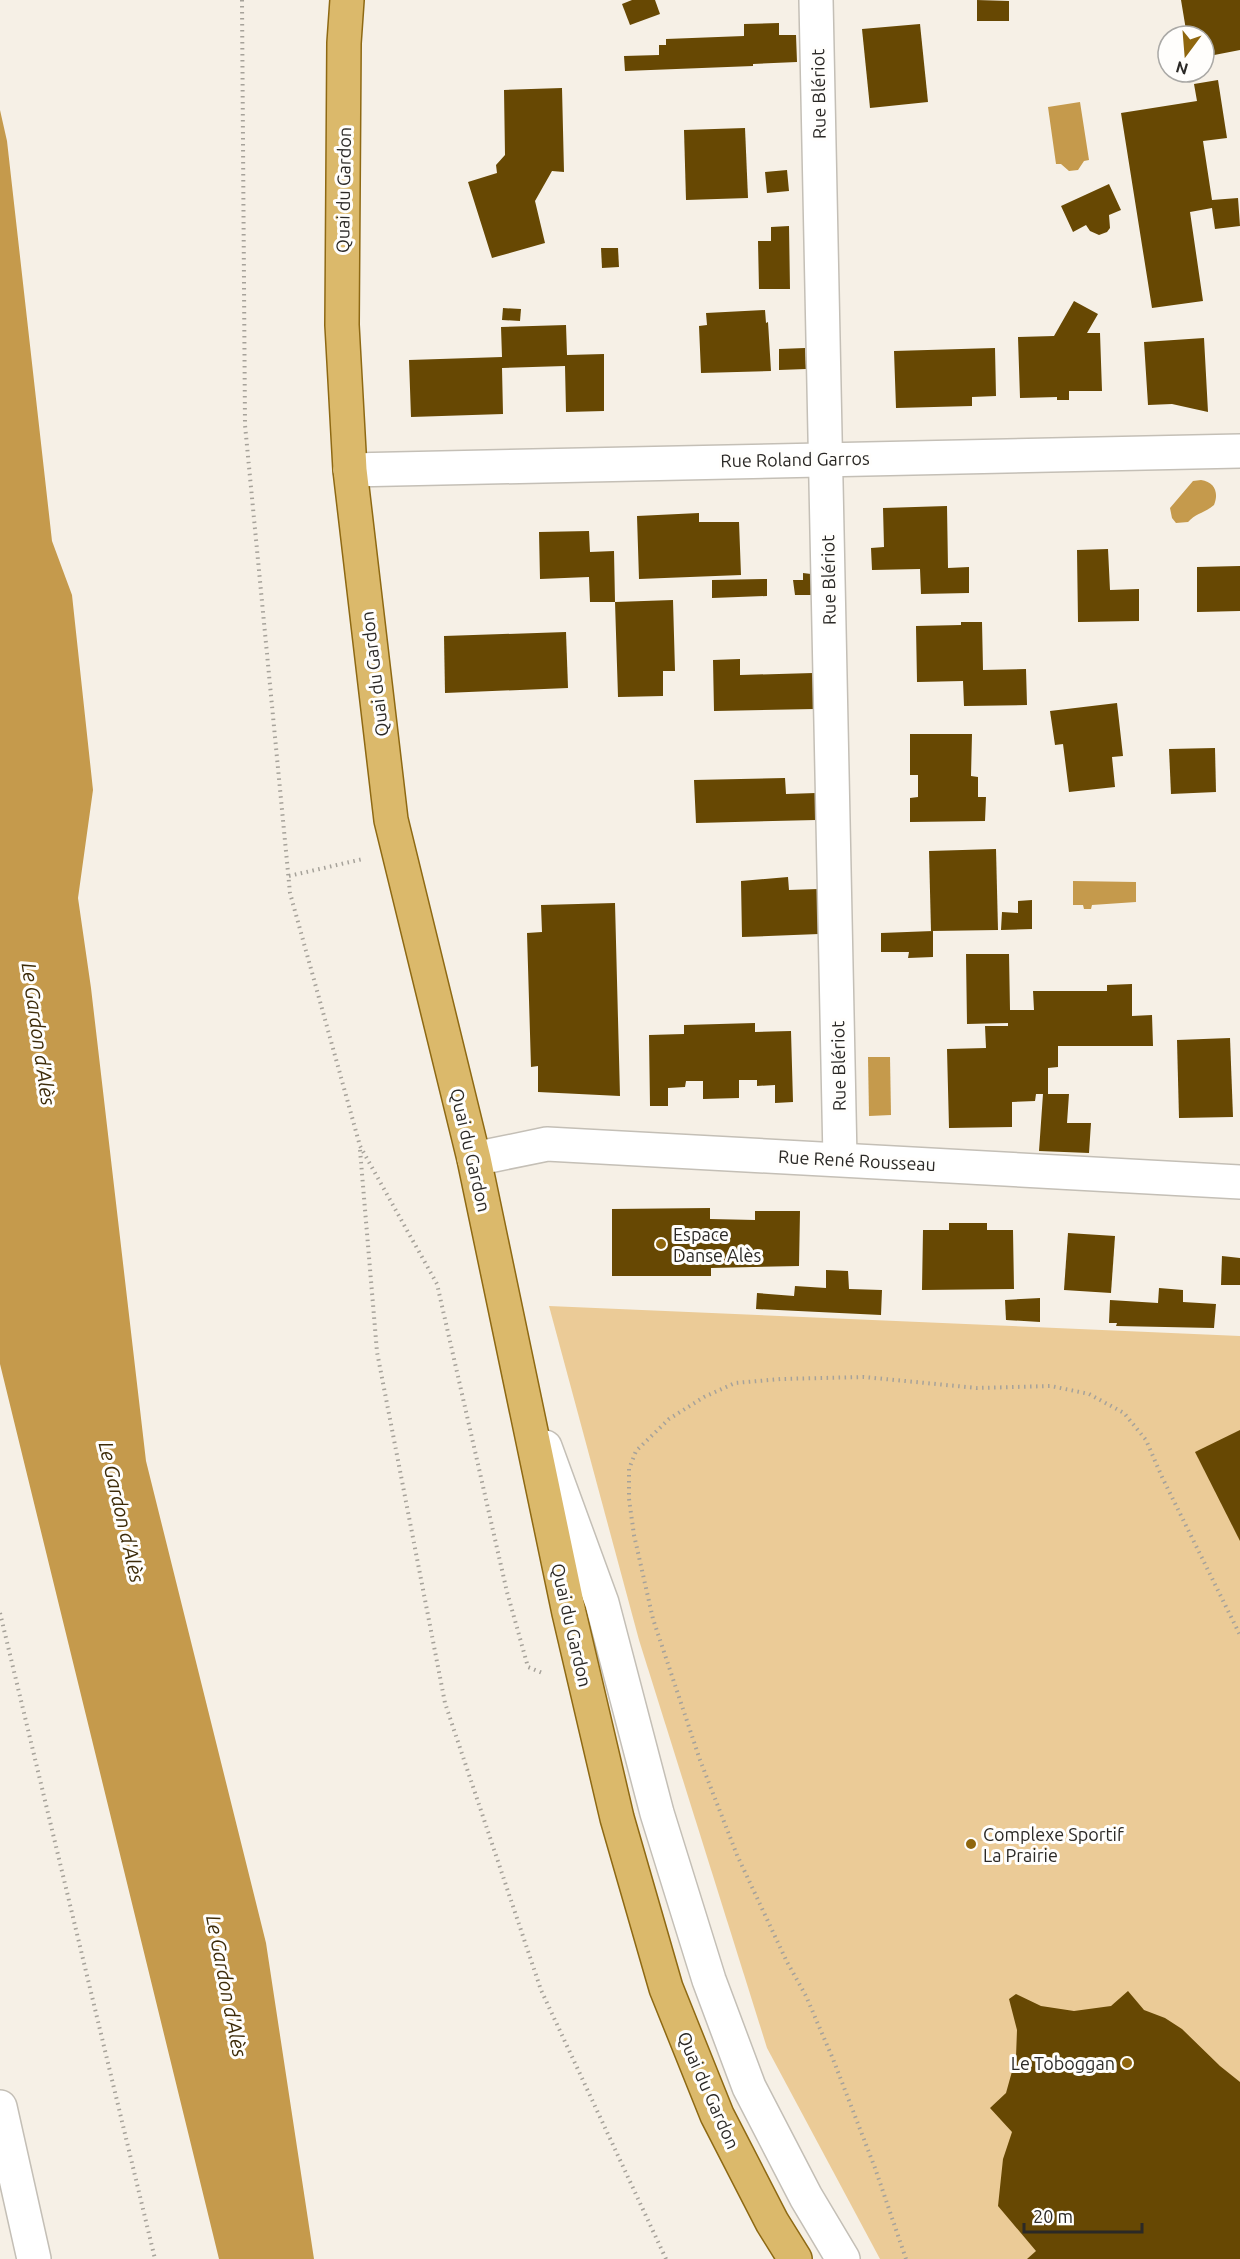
<svg xmlns="http://www.w3.org/2000/svg" width="1240" height="2259" font-family="Ubuntu,sans-serif">
<style>
.green{fill:#ebcb97}
.water{fill:#c59a4c}
.building{fill:#674803}
.lines{fill:none;stroke-linecap:round;stroke-linejoin:round}
.minor-casing{stroke:#c4bfb6;stroke-width:36}
.major-casing{stroke:#8e6913;stroke-width:36}
.path{stroke:#a6a29a;stroke-width:4;stroke-dasharray:1.5 4.5;stroke-linecap:butt}
.minor{stroke:#fff;stroke-width:33}
.major{stroke:#dbb96b;stroke-width:33}
.poi-dot{fill:#8f660d;stroke:#fffefc;stroke-width:2}
.labels{text-anchor:middle;dominant-baseline:central;stroke-width:6;stroke-linejoin:round;paint-order:stroke}
.street-label{font-size:18px;fill:#2b2926;stroke:#fffefc}
.poi-label{font-size:18px;fill:#2b2926;stroke:#fffefc;text-anchor:start}
.water-label{font-size:20px;font-style:italic;fill:#3d2b08;stroke:#fffefc}
</style>
<rect width="100%" height="100%" fill="#f6f0e6"/>
<path class="green" d="M 549,1306 L 1240,1336 L 1240,2259 L 880,2259 L 767,2048 L 639,1640 Z"/>
<g class="water">
<path d="M 1080,102 L 1089,160 L 1084,161 L 1078,170 L 1069,171 L 1061,164 L 1056,164 L 1048,107 Z"/>
<path d="M 0,110 L 7,141 L 52,541 L 72,595 L 93,790 L 78,898 L 91,988 L 146,1461 L 266,1943 L 314,2259 L 219,2259 L 0,1364 Z"/>
<path d="M 1201,480 C 1215,482 1219,493 1214,505 C 1205,513 1196,513 1188,522 L 1176,523 L 1172,518 L 1170,508 L 1193,481 Z"/>
<path d="M 1073,881 L 1136,882 L 1136,902 L 1092,905 L 1091,909 L 1084,909 L 1083,905 L 1073,905 Z"/>
<path d="M 868,1057 L 890,1057 L 891,1115 L 869,1116 Z"/>
</g>
<g class="building">
<path d="M 632,0 L 655,0 L 660,14 L 630,25 L 622,4 Z"/>
<path d="M 977,0 L 1009,1 L 1009,21 L 977,21 Z"/>
<path d="M 1181,0 L 1240,0 L 1240,50 L 1204,57 L 1204,36 L 1187,36 Z"/>
<path d="M 779,23 L 779,35 L 796,35 L 797,62 L 753,64 L 753,66 L 625,71 L 624,56 L 659,55 L 659,45 L 666,45 L 666,39 L 744,36 L 744,24 Z"/>
<path d="M 920,24 L 928,102 L 870,108 L 862,29 Z"/>
<path d="M 1218,80 L 1227,138 L 1203,141 L 1212,200 L 1238,198 L 1240,226 L 1215,229 L 1212,208 L 1190,212 L 1203,301 L 1152,308 L 1121,113 L 1197,101 L 1194,84 Z"/>
<path d="M 562,88 L 564,172 L 552,171 L 535,201 L 545,243 L 492,258 L 468,182 L 497,173 L 496,165 L 505,155 L 504,90 Z"/>
<path d="M 745,128 L 748,198 L 686,200 L 684,130 Z"/>
<path d="M 787,170 L 789,191 L 767,193 L 765,172 Z"/>
<path d="M 1109,184 L 1121,210 L 1109,215 L 1110,228 L 1107,232 L 1099,235 L 1090,231 L 1086,225 L 1073,232 L 1061,206 Z"/>
<path d="M 789,226 L 790,289 L 759,289 L 758,241 L 771,241 L 771,227 Z"/>
<path d="M 601,248 L 618,248 L 619,267 L 602,268 Z"/>
<path d="M 1074,301 L 1098,314 L 1087,333 L 1100,333 L 1102,391 L 1069,391 L 1069,400 L 1057,400 L 1057,397 L 1020,398 L 1018,337 L 1054,336 Z"/>
<path d="M 503,308 L 521,309 L 520,321 L 502,320 Z"/>
<path d="M 765,310 L 766,323 L 768,322 L 771,371 L 701,373 L 699,326 L 707,325 L 706,313 Z"/>
<path d="M 566,325 L 567,355 L 604,354 L 604,411 L 566,412 L 565,366 L 502,368 L 503,414 L 411,417 L 409,360 L 502,357 L 501,327 Z"/>
<path d="M 1204,338 L 1208,412 L 1172,404 L 1148,405 L 1144,342 Z"/>
<path d="M 805,348 L 806,369 L 779,370 L 779,349 Z"/>
<path d="M 995,348 L 996,396 L 972,397 L 972,406 L 896,408 L 894,351 Z"/>
<path d="M 947,506 L 948,568 L 969,567 L 969,593 L 921,594 L 920,569 L 872,570 L 871,548 L 884,547 L 883,508 Z"/>
<path d="M 699,513 L 699,522 L 739,522 L 741,575 L 639,579 L 637,516 Z"/>
<path d="M 589,531 L 590,552 L 614,551 L 615,602 L 590,602 L 589,577 L 540,579 L 539,532 Z"/>
<path d="M 1108,549 L 1110,590 L 1139,589 L 1139,621 L 1078,622 L 1077,550 Z"/>
<path d="M 1240,566 L 1240,611 L 1197,612 L 1197,567 Z"/>
<path d="M 803,573 L 811,574 L 811,595 L 795,595 L 793,580 L 803,580 Z"/>
<path d="M 767,579 L 767,596 L 712,598 L 712,580 Z"/>
<path d="M 673,600 L 675,671 L 663,671 L 663,696 L 618,697 L 615,602 Z"/>
<path d="M 961,622 L 982,622 L 983,670 L 1026,669 L 1027,705 L 964,706 L 963,681 L 917,682 L 916,626 L 961,625 Z"/>
<path d="M 566,632 L 568,688 L 445,693 L 444,636 Z"/>
<path d="M 740,659 L 740,675 L 813,673 L 814,709 L 714,711 L 713,660 Z"/>
<path d="M 1117,703 L 1123,756 L 1112,757 L 1115,787 L 1069,792 L 1063,744 L 1055,745 L 1050,711 Z"/>
<path d="M 910,734 L 972,734 L 971,776 L 978,777 L 978,797 L 986,797 L 985,821 L 910,822 L 910,798 L 918,797 L 918,775 L 910,775 Z"/>
<path d="M 1215,748 L 1216,792 L 1171,794 L 1169,749 Z"/>
<path d="M 785,778 L 786,794 L 816,793 L 816,820 L 696,823 L 694,780 Z"/>
<path d="M 996,849 L 998,930 L 931,931 L 929,851 Z"/>
<path d="M 788,877 L 789,890 L 818,889 L 819,934 L 742,937 L 741,881 Z"/>
<path d="M 1032,900 L 1032,929 L 1001,930 L 1002,912 L 1018,913 L 1018,901 Z"/>
<path d="M 615,903 L 620,1096 L 538,1092 L 538,1066 L 531,1067 L 527,933 L 542,932 L 541,905 Z"/>
<path d="M 933,931 L 933,957 L 908,958 L 909,952 L 881,952 L 881,933 Z"/>
<path d="M 966,954 L 1009,954 L 1010,1010 L 1034,1010 L 1033,991 L 1107,991 L 1107,985 L 1132,984 L 1132,1016 L 1152,1015 L 1153,1046 L 1058,1046 L 1058,1067 L 1048,1068 L 1048,1094 L 1069,1094 L 1067,1123 L 1091,1123 L 1089,1153 L 1039,1151 L 1043,1094 L 1036,1094 L 1035,1101 L 1012,1102 L 1012,1127 L 949,1128 L 947,1049 L 986,1048 L 985,1026 L 1008,1026 L 1008,1023 L 967,1024 Z"/>
<path d="M 755,1023 L 755,1032 L 791,1031 L 793,1102 L 775,1103 L 775,1085 L 757,1086 L 757,1080 L 739,1080 L 739,1098 L 703,1099 L 703,1081 L 686,1081 L 685,1087 L 668,1088 L 668,1106 L 650,1106 L 649,1035 L 684,1034 L 684,1025 Z"/>
<path d="M 1230,1038 L 1233,1117 L 1179,1118 L 1177,1040 Z"/>
<path d="M 710,1208 L 710,1219 L 755,1220 L 755,1211 L 800,1211 L 799,1266 L 711,1268 L 711,1276 L 612,1276 L 612,1209 Z"/>
<path d="M 949,1223 L 987,1223 L 987,1230 L 1013,1230 L 1014,1289 L 922,1290 L 923,1230 L 949,1230 Z"/>
<path d="M 1068,1233 L 1115,1236 L 1111,1293 L 1064,1290 Z"/>
<path d="M 1222,1256 L 1240,1258 L 1240,1285 L 1221,1285 Z"/>
<path d="M 826,1270 L 848,1271 L 849,1289 L 882,1290 L 881,1315 L 756,1309 L 757,1293 L 794,1296 L 795,1286 L 826,1288 Z"/>
<path d="M 1159,1288 L 1183,1290 L 1183,1302 L 1216,1304 L 1214,1328 L 1116,1326 L 1117,1323 L 1109,1323 L 1110,1300 L 1158,1303 Z"/>
<path d="M 1040,1298 L 1040,1322 L 1006,1320 L 1005,1300 Z"/>
<path d="M 1240,1430 L 1240,1541 L 1195,1452 Z"/>
<path d="M 1128,1991 L 1144,2010 L 1165,2018 L 1182,2029 L 1220,2066 L 1240,2082 L 1240,2259 L 1027,2259 L 1036,2251 L 998,2206 L 1003,2159 L 1012,2132 L 990,2108 L 1006,2093 L 1016,2057 L 1017,2030 L 1009,1999 L 1016,1994 L 1041,2006 L 1074,2011 L 1111,2006 Z"/>
</g>
<g class="lines">
<defs>
<g id="minor">
<path d="M 816,0 L 840,1159"/>
<path d="M 350,470 L 1240,451"/>
<path d="M 474,1159 L 547,1144 L 1240,1182"/>
<path d="M 545,1447 L 602,1603 L 657,1813 L 709,1980 L 749,2087 L 806,2197 L 843,2259"/>
<path d="M 0,2107 L 34,2259"/>
</g>
<path id="major" d="M 347,0 L 344,43 L 342,325 L 350,470 L 391,820 L 474,1159 L 569,1613 L 617,1818 L 666,1988 L 717,2115 L 772,2222 L 795,2259"/>
</defs>
<use href="#minor" class="minor-casing"/>
<use href="#major" class="major-casing"/>
<g class="path">
<path d="M 242,0 L 245,425 L 290,893 L 360,1146 L 437,1284 L 507,1592 L 528,1667 L 545,1674"/>
<path d="M 289,876 L 363,859"/>
<path d="M 360,1150 L 377,1352 L 445,1703 L 541,1990 L 666,2259"/>
<path d="M 0,1613 L 155,2259"/>
<path d="M 906,2259 L 875,2168 L 833,2059 L 806,1996 L 787,1962 L 737,1855 L 700,1760 L 653,1619 L 634,1535 L 629,1499 L 629,1469 L 636,1451 L 669,1419 L 704,1397 L 735,1383 L 781,1379 L 864,1377 L 977,1388 L 1051,1386 L 1089,1394 L 1124,1413 L 1146,1440 L 1162,1477 L 1240,1635"/>
</g>
<use href="#minor" class="minor"/>
<use href="#major" class="major"/>
</g>
<g class="poi-dot">
<circle cx="661" cy="1244" r="6"/>
<circle cx="971" cy="1844" r="6"/>
<circle cx="1127" cy="2063" r="6"/>
</g>
<g class="labels">
<g class="street-label">
<text transform="translate(818 94) rotate(-91)">Rue Blériot</text>
<text transform="translate(343 190) rotate(-89)">Quai du Gardon</text>
<text transform="translate(795 459) rotate(-1)">Rue Roland Garros</text>
<text transform="translate(828 580) rotate(-91)">Rue Blériot</text>
<text transform="translate(374 674) rotate(-97)">Quai du Gardon</text>
<text transform="translate(838 1066) rotate(-91)">Rue Blériot</text>
<text transform="translate(471 1150) rotate(77)">Quai du Gardon</text>
<text transform="translate(857 1160) rotate(3)">Rue René Rousseau</text>
<text transform="translate(572 1625) rotate(77)">Quai du Gardon</text>
<text transform="translate(709 2090) rotate(66)">Quai du Gardon</text>
</g>
<g class="poi-label">
<text x="673" y="1234">Espace<tspan x="673" dy="21">Danse Alès</tspan></text>
<text x="983" y="1834">Complexe Sportif<tspan x="983" dy="21">La Prairie</tspan></text>
<text x="1115" y="2063" text-anchor="end">Le Toboggan</text>
</g>
<g class="water-label">
<text transform="translate(39 1034) rotate(82)">Le Gardon d'Alès</text>
<text transform="translate(122 1512) rotate(77)">Le Gardon d'Alès</text>
<text transform="translate(227 1986) rotate(79)">Le Gardon d'Alès</text>
</g>
</g>
<g transform="translate(1186 54) rotate(196)"><circle r="28" fill="#fffefc" stroke="#aaa9a6" stroke-width="1.5"/>
<path d="M0-4.5L10 22L0 15L-10 22Z" fill="#8f660d"/>
<text y="-9" font-size="16" font-weight="bold" text-anchor="middle" fill="#2b2926">N</text>
</g>
<path d="M1024 2223v9h118v-9" fill="none" stroke="#2b2926" stroke-width="3"/>
<text x="1033" y="2223" font-size="18" fill="#2b2926" stroke="#fffefc" stroke-width="4.5" paint-order="stroke">20 m</text>
</svg>
